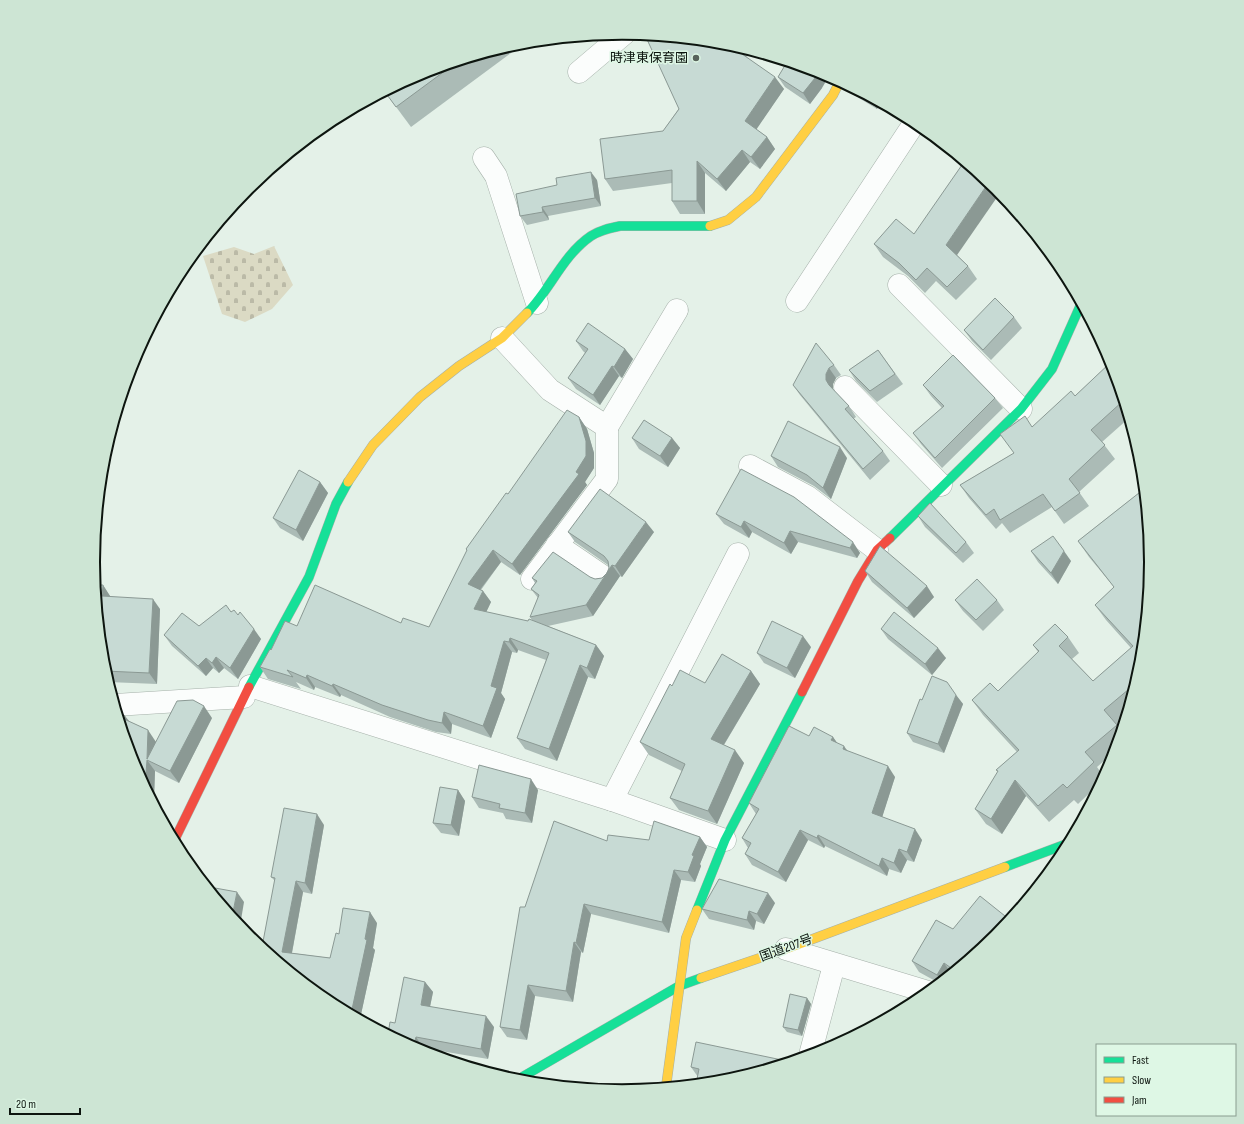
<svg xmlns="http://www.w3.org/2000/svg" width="1244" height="1124" font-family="'Sofia Sans Condensed','Noto Sans JP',sans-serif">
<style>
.cemetery{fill:url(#cemetery-stones)}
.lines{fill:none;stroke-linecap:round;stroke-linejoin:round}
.street-casing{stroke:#a5b0a9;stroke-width:23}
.fast-casing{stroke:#a5b0a9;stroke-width:10}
.slow-casing{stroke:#a5b0a9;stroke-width:10}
.jam-casing{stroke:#a5b0a9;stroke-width:10}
.street{stroke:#fbfdfc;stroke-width:22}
.fast{stroke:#16e098;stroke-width:9}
.slow{stroke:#ffcf43;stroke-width:9}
.jam{stroke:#f24e42;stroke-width:9}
.wall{fill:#abbbb6}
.shaded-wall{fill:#8b9994}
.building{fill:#c7dad4;stroke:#8b9994}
.poi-dot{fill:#58625b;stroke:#def7e5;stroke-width:1.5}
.labels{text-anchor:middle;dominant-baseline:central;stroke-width:3;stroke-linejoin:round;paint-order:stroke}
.poi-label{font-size:13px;fill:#0d150f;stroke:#def7e5;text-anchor:end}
.street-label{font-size:13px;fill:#0d150f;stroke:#def7e5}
.rim{fill:none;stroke:#0d150f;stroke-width:2}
</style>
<defs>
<pattern id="cemetery-stones" width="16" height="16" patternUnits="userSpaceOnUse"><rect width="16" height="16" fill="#dbdac4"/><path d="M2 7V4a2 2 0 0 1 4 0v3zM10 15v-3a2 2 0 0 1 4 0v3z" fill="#bbbaa7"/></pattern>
</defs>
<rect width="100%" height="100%" fill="#e4f1e8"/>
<path class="cemetery" d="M 274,246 L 293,285 L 272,309 L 245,322 L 222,314 L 203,256 L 234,247 L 254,254 Z"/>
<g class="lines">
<defs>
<g id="street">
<path d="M 579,72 L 625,33"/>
<path d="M 484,158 L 496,176 L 537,303"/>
<path d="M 899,285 L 1021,409"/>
<path d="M 797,301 L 915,122"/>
<path d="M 502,338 L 550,390 L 607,427 L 607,479 L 532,579"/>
<path d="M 845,387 L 941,485"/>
<path d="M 607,427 L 677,310"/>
<path d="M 750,466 L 808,497 L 877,550"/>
<path d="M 557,545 L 604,577"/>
<path d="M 250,686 L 612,800 L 725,840"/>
<path d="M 115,705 L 244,697"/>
<path d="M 612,800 L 738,554"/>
<path d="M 786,949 L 928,992"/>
<path d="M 810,1055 L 834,965"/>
</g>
<g id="fast">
<path d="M 527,313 C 550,290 563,255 591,236 C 600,230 610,228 620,226 L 710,226"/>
<path d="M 890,538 L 1021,409 L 1052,369 L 1081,304"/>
<path d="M 249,687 L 309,577 L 336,504 L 348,482"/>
<path d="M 1005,867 L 1069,843"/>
<path d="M 697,910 L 725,840 L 802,692"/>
<path d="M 517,1080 L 679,986 L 701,978"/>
</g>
<g id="slow">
<path d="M 710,226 L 728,220 L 756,197 L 833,95 L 840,81"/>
<path d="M 348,482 L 373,445 L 420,397 L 459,366 L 502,338 L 527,313"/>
<path d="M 701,978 L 786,949 L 1005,867"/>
<path d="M 666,1087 L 686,938 L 697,910"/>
</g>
<g id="jam">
<path d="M 802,692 L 858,581 L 877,550 L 890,538"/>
<path d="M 174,841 L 249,687"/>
</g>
</defs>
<use href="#street" class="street-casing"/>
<use href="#fast" class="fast-casing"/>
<use href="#slow" class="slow-casing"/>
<use href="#jam" class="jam-casing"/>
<use href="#street" class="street"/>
<use href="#fast" class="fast"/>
<use href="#slow" class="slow"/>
<use href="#jam" class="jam"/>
</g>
<g class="wall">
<path d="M 526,42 L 411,127 L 385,92 L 420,73 L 519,43 Z"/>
<path d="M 725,43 L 756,52 L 746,57 L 784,89 L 756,129 L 767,137 L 775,149 L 760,169 L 750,162 L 726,191 L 705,173 L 705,214 L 680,214 L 672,201 L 672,183 L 613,191 L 605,179 L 663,131 Z"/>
<path d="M 778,77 L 822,88 L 810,104 L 785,87 Z"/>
<path d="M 843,83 L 880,103 L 877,109 L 849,92 Z"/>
<path d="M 597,180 L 601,206 L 548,216 L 549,220 L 527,225 L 520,216 Z"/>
<path d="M 914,234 L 957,255 L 968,266 L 977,279 L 956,300 L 936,281 L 925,293 L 908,276 L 883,257 L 874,244 Z"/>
<path d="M 1014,317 L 1022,328 L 991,360 L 972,341 L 964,330 Z"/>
<path d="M 576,341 L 625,349 L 633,359 L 622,378 L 619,376 L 600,405 L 576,389 L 568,378 L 585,353 L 583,351 Z"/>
<path d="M 878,350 L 903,384 L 877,402 L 856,381 L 849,370 Z"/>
<path d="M 1111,362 L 1129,418 L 1102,442 L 1115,459 L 1079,492 L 1089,506 L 1064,524 L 1052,507 L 1010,533 L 1002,523 L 996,529 L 969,498 L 960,485 L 1014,453 L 1032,427 L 1075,396 Z"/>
<path d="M 834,365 L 841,375 L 836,378 L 833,384 L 833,390 L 849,406 L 856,417 L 853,419 L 883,451 L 890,461 L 870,480 L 800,395 L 793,385 Z"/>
<path d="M 923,385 L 995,398 L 1003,408 L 942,468 L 921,444 L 913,433 L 942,408 L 931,396 Z"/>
<path d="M 579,417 L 587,429 L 594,453 L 594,468 L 585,482 L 587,485 L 520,575 L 501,562 L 481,590 L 483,591 L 491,602 L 486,612 L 528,621 L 532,620 L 530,617 L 538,598 L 531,589 L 535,583 L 532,578 L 590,577 L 595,579 L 602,578 L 607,573 L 609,568 L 608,565 L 575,542 L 568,532 L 654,532 L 622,577 L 620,576 L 593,616 L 548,626 L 596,645 L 604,656 L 595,679 L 588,677 L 557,761 L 525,749 L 517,738 L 546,660 L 518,650 L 517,653 L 512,652 L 501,693 L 505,699 L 491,738 L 452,724 L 451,734 L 436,732 L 390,717 L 341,695 L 340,697 L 315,687 L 314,690 L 296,682 L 301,689 L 268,679 L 260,667 L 271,650 L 297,626 L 401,623 L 429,627 L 467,551 L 466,549 L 508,494 Z"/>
<path d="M 632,438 L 672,438 L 680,448 L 668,467 L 639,449 Z"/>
<path d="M 771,456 L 847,458 L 831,499 L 814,486 L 778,467 Z"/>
<path d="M 320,482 L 328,493 L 303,541 L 280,528 L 273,518 Z"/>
<path d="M 1144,489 L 1151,562 L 1141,665 L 1125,718 L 1117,725 L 1121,731 L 1114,752 L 1097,767 L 1104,777 L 1102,781 L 1078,804 L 1074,800 L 1049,822 L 1026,796 L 1002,834 L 986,824 L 975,809 L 998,772 L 996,770 L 1017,752 L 983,715 L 972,700 L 998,691 L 1038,652 L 1033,645 L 1068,637 L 1079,653 L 1072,659 L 1093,681 L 1131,648 L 1106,620 L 1095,605 L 1114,587 L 1089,557 L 1078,541 Z"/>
<path d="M 794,497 L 860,553 L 857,558 L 798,542 L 791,554 L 752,532 L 749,538 L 724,524 L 716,514 Z"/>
<path d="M 918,516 L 966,542 L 974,553 L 963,563 L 925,527 Z"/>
<path d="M 1031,551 L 1071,561 L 1058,584 L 1038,562 Z"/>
<path d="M 865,571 L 934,597 L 914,618 L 872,582 Z"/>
<path d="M 103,585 L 110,596 L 160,609 L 157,684 L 108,682 L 103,665 Z"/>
<path d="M 955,600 L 997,600 L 1004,610 L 983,631 L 963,611 Z"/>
<path d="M 231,612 L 238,615 L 261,639 L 238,679 L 224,668 L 219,673 L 213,668 L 206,676 L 172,646 L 164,635 L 199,626 Z"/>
<path d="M 881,629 L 946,658 L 932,675 L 888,639 Z"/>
<path d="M 811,647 L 795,678 L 764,663 L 757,653 Z"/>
<path d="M 751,671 L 760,684 L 724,745 L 744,763 L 717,824 L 679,810 L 670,798 L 682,771 L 649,755 L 640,742 L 672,686 L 705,683 Z"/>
<path d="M 956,695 L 963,704 L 944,753 L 913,742 L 907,733 L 922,700 Z"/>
<path d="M 212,718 L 179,783 L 155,771 L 154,798 L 150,797 L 133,764 L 130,722 L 156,742 Z"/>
<path d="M 809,736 L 833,737 L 837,743 L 848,751 L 895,777 L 882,817 L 922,840 L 914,862 L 907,860 L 901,873 L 889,869 L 887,876 L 825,846 L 824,848 L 808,840 L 786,882 L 752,865 L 745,854 L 748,848 L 742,838 L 756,814 L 749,803 Z"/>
<path d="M 458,790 L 465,801 L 459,836 L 441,833 L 433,823 Z"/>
<path d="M 538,790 L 532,823 L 506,819 L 503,813 L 479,808 L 472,797 Z"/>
<path d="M 324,825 L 312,894 L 303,892 L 292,953 L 330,958 L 339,934 L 377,923 L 373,948 L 375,950 L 360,1019 L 328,1002 L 262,947 L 275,881 L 271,877 Z"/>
<path d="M 700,837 L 707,847 L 700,864 L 701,866 L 695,882 L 681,880 L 669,933 L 591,914 L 583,953 L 581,952 L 573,1002 L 535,996 L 527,1040 L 507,1037 L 500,1027 L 525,907 L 607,841 L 649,840 Z"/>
<path d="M 775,903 L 764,924 L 756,921 L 754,930 L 709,919 L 702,909 Z"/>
<path d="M 953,929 L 996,936 L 939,983 L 919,972 L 912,961 Z"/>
<path d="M 425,982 L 433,992 L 430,1007 L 494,1027 L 488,1059 L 423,1048 L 395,1023 Z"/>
<path d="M 807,998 L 811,1004 L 802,1036 L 787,1032 L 783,1027 Z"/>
<path d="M 782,1060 L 784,1063 L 725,1081 L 698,1077 L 691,1067 Z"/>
</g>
<g class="shaded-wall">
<path d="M 818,71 L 825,73 L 829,76 L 822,88 L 810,104 L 803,93 Z"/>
<path d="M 775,77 L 784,89 L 754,133 L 745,121 Z"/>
<path d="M 869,98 L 870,98 L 880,103 L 877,109 Z"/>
<path d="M 767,137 L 775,149 L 760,169 L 751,157 Z"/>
<path d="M 742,150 L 750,162 L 726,191 L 717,179 Z"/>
<path d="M 697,161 L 705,173 L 705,214 L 697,201 Z"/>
<path d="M 591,172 L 597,180 L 601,206 L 595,198 Z"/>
<path d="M 989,182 L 996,188 L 1000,193 L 955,258 L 946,245 Z"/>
<path d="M 542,207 L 548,216 L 549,220 L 543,212 Z"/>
<path d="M 625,349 L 633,359 L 622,378 L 614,367 Z"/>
<path d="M 612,366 L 619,376 L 600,405 L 593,395 Z"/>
<path d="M 829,368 L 836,378 L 833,384 L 833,390 L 829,385 L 826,380 L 826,374 Z"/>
<path d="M 579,417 L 587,429 L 594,453 L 594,468 L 585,482 L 587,485 L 520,575 L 512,564 L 576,472 Z"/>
<path d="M 672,438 L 680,448 L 668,467 L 660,456 Z"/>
<path d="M 840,447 L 847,458 L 831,499 L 823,488 Z"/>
<path d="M 320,482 L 328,493 L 303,541 L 296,530 Z"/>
<path d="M 744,521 L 752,532 L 749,538 L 741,527 Z"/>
<path d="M 646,522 L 654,532 L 622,577 L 615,566 Z"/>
<path d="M 790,531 L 798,542 L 791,554 L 784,543 Z"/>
<path d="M 853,542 L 860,553 L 857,558 L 850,548 Z"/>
<path d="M 493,550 L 501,562 L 476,595 L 468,584 Z"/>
<path d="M 1064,551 L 1071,561 L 1058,584 L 1051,573 Z"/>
<path d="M 612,565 L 620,576 L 593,616 L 586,605 Z"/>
<path d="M 103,585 L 110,596 L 110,607 L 102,596 Z"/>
<path d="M 927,586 L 934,597 L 914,618 L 907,608 Z"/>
<path d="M 483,591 L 491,602 L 482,621 L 474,609 Z"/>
<path d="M 153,599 L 160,609 L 157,684 L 149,673 Z"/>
<path d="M 254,629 L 261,639 L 238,679 L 230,668 Z"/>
<path d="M 803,636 L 811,647 L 795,678 L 787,668 Z"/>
<path d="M 510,638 L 518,650 L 517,653 L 509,642 Z"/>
<path d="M 504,641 L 512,652 L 501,693 L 505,699 L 491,738 L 483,726 L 491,686 Z"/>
<path d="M 596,645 L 604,656 L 595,679 L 587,668 Z"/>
<path d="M 938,648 L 946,658 L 932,675 L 925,664 Z"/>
<path d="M 216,657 L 224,668 L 219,673 L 212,663 Z"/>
<path d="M 206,658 L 213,668 L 206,676 L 198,666 Z"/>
<path d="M 580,665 L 588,677 L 557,761 L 549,749 Z"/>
<path d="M 751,671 L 760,684 L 720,751 L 711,739 Z"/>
<path d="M 307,675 L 315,687 L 314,690 L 306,678 Z"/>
<path d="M 333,684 L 341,695 L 340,697 L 332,686 Z"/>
<path d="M 956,695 L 963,704 L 944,753 L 938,744 Z"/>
<path d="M 204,706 L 212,718 L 179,783 L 170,771 Z"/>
<path d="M 444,712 L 452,724 L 451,734 L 442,723 Z"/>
<path d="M 125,716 L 134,727 L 124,719 Z"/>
<path d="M 148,730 L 156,742 L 147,759 Z"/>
<path d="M 833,737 L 840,747 L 831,740 Z"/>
<path d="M 844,746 L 851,756 L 843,749 Z"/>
<path d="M 735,750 L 744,763 L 717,824 L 708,811 Z"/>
<path d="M 147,760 L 155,771 L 154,798 L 145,786 Z"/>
<path d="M 888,766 L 895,777 L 880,824 L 872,813 Z"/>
<path d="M 531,779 L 538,790 L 532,823 L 525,813 Z"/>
<path d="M 1015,780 L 1026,796 L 1002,834 L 991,819 Z"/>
<path d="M 458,790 L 465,801 L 459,836 L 451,825 Z"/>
<path d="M 317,814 L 324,825 L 312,894 L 305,883 Z"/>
<path d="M 915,829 L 922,840 L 914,862 L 907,852 Z"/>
<path d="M 800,830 L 808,840 L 786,882 L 778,872 Z"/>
<path d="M 818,835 L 825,846 L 824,848 L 817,838 Z"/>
<path d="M 700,837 L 707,847 L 700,864 L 701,866 L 695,882 L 688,872 L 692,855 Z"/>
<path d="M 899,849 L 907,860 L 901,873 L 894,863 Z"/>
<path d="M 882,858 L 889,869 L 887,876 L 879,866 Z"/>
<path d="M 674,870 L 681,880 L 669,933 L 662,922 Z"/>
<path d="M 296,881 L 303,892 L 290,963 L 282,952 Z"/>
<path d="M 237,892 L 244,902 L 240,926 L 232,917 Z"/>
<path d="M 768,893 L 775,903 L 764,924 L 757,914 Z"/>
<path d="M 584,904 L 591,914 L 583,953 L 576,943 Z"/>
<path d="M 749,911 L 756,921 L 754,930 L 747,920 Z"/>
<path d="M 370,912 L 377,923 L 373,948 L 375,950 L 360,1019 L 351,1014 L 365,939 Z"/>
<path d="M 574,942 L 581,952 L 573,1002 L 566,991 Z"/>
<path d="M 944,963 L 951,973 L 941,981 L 937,975 Z"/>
<path d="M 425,982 L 433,992 L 428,1016 L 421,1005 Z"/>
<path d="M 528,985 L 535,996 L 527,1040 L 520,1030 Z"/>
<path d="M 807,998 L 811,1004 L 802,1036 L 798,1030 Z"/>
<path d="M 486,1016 L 494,1027 L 488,1059 L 481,1049 Z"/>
<path d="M 416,1037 L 423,1048 L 422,1052 L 413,1047 Z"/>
</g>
<g class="building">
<path d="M 645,35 L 725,43 L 735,46 L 732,47 L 775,77 L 745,121 L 767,137 L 751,157 L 742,150 L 717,179 L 697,161 L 697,201 L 672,201 L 672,170 L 605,179 L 600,139 L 663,131 L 679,109 Z"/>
<path d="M 457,62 L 396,107 L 385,92 L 420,73 Z"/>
<path d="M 787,62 L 818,71 L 815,78 L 803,93 L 778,77 Z"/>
<path d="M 964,162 L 989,182 L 946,245 L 968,266 L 947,287 L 927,268 L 916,280 L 899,263 L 874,244 L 896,219 L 914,234 Z"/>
<path d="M 591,172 L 595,198 L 542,207 L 543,212 L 520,216 L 516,194 L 557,185 L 556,178 Z"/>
<path d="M 995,298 L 1014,317 L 983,350 L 964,330 Z"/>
<path d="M 588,323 L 625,349 L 614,367 L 612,366 L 593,395 L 568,378 L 588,349 L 576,341 Z"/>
<path d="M 816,343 L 834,365 L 829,368 L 826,374 L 826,380 L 829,385 L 849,406 L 845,409 L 883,451 L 863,469 L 793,385 Z"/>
<path d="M 878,350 L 895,374 L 870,391 L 849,370 Z"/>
<path d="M 953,355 L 995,398 L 935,458 L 913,433 L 944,406 L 923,385 Z"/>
<path d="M 1111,362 L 1123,401 L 1091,430 L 1105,445 L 1069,479 L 1080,493 L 1055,511 L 1043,494 L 1000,520 L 994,509 L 986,515 L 960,485 L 1014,453 L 1000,434 L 1025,416 L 1032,427 L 1071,391 L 1075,396 Z"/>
<path d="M 567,410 L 579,417 L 586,441 L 586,456 L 576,472 L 579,474 L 512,564 L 493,550 L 468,584 L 483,591 L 474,609 L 528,621 L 529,619 L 596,645 L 587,668 L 580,665 L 549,749 L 517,738 L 549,653 L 510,638 L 509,642 L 504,641 L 491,686 L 497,688 L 483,726 L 444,712 L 442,723 L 428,720 L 382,705 L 333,684 L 332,686 L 307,675 L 306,678 L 287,670 L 293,677 L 260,667 L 270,649 L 271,650 L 285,621 L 297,626 L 315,585 L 401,623 L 403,618 L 429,627 L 467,550 L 466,549 L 506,493 L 508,494 Z"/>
<path d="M 644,420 L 672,438 L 660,456 L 632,438 Z"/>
<path d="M 788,421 L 840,447 L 823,488 L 807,475 L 771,456 Z"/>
<path d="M 741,469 L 794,497 L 853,542 L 850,548 L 790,531 L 784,543 L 744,521 L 741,527 L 716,514 Z"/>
<path d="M 299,470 L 320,482 L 296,530 L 273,518 Z"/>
<path d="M 600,489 L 646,522 L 615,566 L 612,565 L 586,605 L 530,617 L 539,595 L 531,589 L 537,581 L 532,578 L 553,552 L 590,577 L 595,579 L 602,578 L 607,573 L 609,568 L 608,561 L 604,556 L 568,532 Z"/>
<path d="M 1144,489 L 1148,530 L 1146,531 L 1148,534 L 1151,562 L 1141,665 L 1135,684 L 1104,710 L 1117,725 L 1085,752 L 1094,762 L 1067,788 L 1063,784 L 1038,806 L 1015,780 L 991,819 L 975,809 L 998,771 L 996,770 L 1019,750 L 972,700 L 990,683 L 998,691 L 1039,651 L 1033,645 L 1055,624 L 1068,637 L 1059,646 L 1093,681 L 1133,646 L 1095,605 L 1114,587 L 1078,541 Z"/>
<path d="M 930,503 L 966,542 L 956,553 L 918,516 Z"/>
<path d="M 1053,536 L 1064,551 L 1051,573 L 1031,551 Z"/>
<path d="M 880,546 L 927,586 L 907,608 L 865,571 Z"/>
<path d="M 977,579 L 997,600 L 976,620 L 955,600 Z"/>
<path d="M 95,585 L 103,585 L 102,596 L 153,599 L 149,673 L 105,671 L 103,665 Z"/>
<path d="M 226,605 L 231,612 L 234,610 L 238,615 L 240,612 L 254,629 L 230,668 L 216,657 L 212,663 L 206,658 L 198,666 L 164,635 L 182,613 L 199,626 Z"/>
<path d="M 894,612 L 938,648 L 925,664 L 881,629 Z"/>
<path d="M 772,621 L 803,636 L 787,668 L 757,653 Z"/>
<path d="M 722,654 L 751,671 L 711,739 L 735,750 L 708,811 L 670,798 L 685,764 L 640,742 L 670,684 L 672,686 L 680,670 L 705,683 Z"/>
<path d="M 932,676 L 947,682 L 956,695 L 938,744 L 907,733 L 920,699 L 922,700 Z"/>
<path d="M 193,700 L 204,706 L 170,771 L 147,760 L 145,786 L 133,764 L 117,711 L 125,716 L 124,719 L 148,730 L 147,759 L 177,701 Z"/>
<path d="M 789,726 L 809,736 L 814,727 L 833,737 L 831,740 L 844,746 L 843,749 L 888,766 L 872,813 L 915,829 L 907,852 L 899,849 L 894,863 L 882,858 L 879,866 L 818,835 L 817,838 L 800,830 L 778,872 L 745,854 L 751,843 L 742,838 L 759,809 L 749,803 Z"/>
<path d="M 479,765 L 531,779 L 525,813 L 499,808 L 500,804 L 472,797 Z"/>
<path d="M 440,787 L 458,790 L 451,825 L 433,823 Z"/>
<path d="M 284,808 L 317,814 L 305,883 L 296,881 L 282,952 L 330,958 L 336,933 L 339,934 L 343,908 L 370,912 L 365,939 L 367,940 L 351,1014 L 328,1002 L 262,947 L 275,878 L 271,877 Z"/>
<path d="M 554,821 L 607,841 L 608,835 L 649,840 L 654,821 L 700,837 L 692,855 L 694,856 L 688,872 L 674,870 L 662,922 L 584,904 L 576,943 L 574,942 L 566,991 L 528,985 L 520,1030 L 500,1027 L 520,907 L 525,907 Z"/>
<path d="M 719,879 L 768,893 L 757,914 L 749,911 L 747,920 L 702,909 Z"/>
<path d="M 215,888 L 237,892 L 232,917 L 214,895 Z"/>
<path d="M 980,896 L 1010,920 L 996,936 L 954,970 L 944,963 L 937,975 L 912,961 L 936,920 L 953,929 Z"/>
<path d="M 404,977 L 425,982 L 421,1005 L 486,1016 L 481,1049 L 416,1037 L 413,1047 L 388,1034 L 390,1022 L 395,1023 Z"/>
<path d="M 790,994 L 807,998 L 798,1030 L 783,1027 Z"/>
<path d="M 898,1007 L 903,1009 L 897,1012 Z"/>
<path d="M 696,1042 L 782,1060 L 781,1064 L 725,1081 L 696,1084 L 699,1069 L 691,1067 Z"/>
</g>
<circle class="poi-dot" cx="696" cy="58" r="4"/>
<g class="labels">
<g class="poi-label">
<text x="688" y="58">時津東保育園</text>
</g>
<g class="street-label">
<text transform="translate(786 948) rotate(-20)">国道207号</text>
</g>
</g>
<path d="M0 0H1244V1124H0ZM100 562a522 522 0 1 1 1044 0a522 522 0 1 1-1044 0Z" fill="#cde5d4" fill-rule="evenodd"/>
<path class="rim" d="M100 562a522 522 0 1 1 1044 0a522 522 0 1 1-1044 0Z"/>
<rect x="1096" y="1044" width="140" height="72" fill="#def7e5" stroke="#8a9d8f"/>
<rect x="1104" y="1057" width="20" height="6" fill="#16e098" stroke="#8a9d8f"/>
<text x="1132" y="1064" font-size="12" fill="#0d150f">Fast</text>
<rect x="1104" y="1077" width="20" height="6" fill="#ffcf43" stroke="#8a9d8f"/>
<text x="1132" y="1084" font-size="12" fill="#0d150f">Slow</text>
<rect x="1104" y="1097" width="20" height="6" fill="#f24e42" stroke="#8a9d8f"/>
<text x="1132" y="1104" font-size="12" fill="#0d150f">Jam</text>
<path d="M10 1108v6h70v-6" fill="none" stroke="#0d150f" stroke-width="2"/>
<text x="16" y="1108" font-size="12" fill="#0d150f" stroke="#def7e5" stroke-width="3" paint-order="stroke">20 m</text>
</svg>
